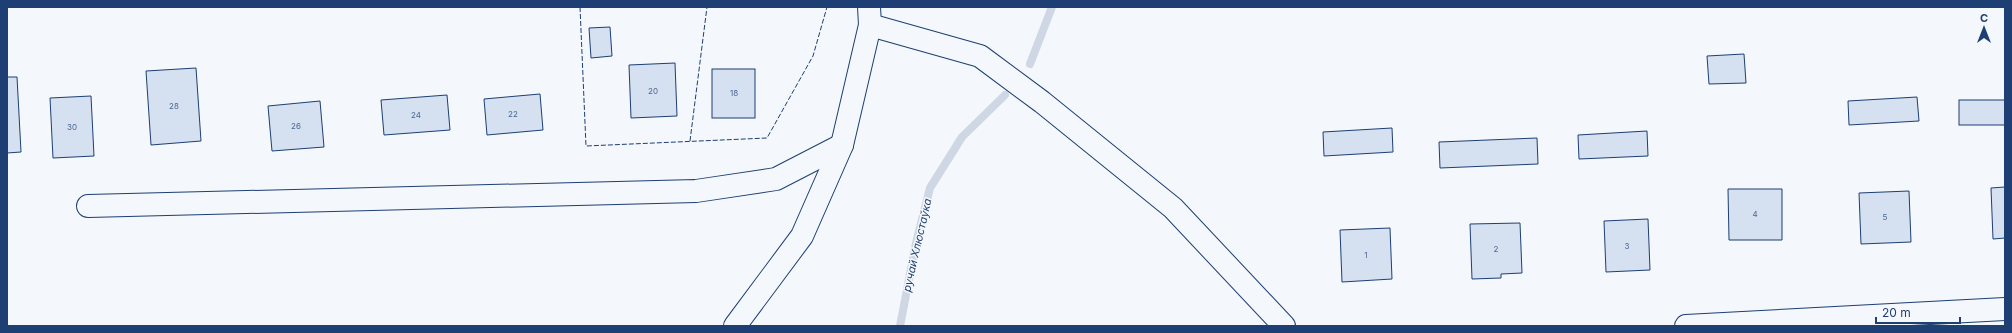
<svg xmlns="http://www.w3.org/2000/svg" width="2012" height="333" font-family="Inter,sans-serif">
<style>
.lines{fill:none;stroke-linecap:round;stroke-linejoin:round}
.stream{stroke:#cfd7e4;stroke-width:8}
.building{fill:#d5e0f0;stroke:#1d3f73}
.minor-casing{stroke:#1d3f73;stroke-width:24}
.minor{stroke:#f4f7fb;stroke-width:22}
.fence{stroke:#1d3f73;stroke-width:1;stroke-dasharray:5 2;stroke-linecap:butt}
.labels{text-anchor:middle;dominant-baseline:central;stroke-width:3;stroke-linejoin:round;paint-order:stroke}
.number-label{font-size:8px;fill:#4b6792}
.water-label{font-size:11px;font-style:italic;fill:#1d3f73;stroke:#f4f7fb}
</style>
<rect width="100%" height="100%" fill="#f4f7fb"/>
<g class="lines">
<g class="stream">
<path d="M 1030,64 L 1052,7"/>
<path d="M 900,326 L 916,243 L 930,188 L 962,137 L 1005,95"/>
</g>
</g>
<g class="building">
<path d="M 610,27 L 612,56 L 591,58 L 589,28 Z"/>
<path d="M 1744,54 L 1746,83 L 1709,84 L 1707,56 Z"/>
<path d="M 675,63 L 677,116 L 631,118 L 629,65 Z"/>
<path d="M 196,68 L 201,141 L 151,145 L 146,71 Z"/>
<rect x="712" y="69" width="43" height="49"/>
<path d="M 7,77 L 17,77 L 21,152 L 7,153 Z"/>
<path d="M 540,94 L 543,130 L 487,135 L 484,99 Z"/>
<path d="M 447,95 L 450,130 L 384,135 L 381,100 Z"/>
<path d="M 91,96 L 94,156 L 53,158 L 50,98 Z"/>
<path d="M 1917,97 L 1919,121 L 1849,125 L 1848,101 Z"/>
<rect x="1959" y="100" width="46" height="25"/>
<path d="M 320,101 L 324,147 L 272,151 L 268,106 Z"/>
<path d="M 1392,128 L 1393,152 L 1324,156 L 1323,132 Z"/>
<path d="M 1647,131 L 1648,156 L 1579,159 L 1578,135 Z"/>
<path d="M 1537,138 L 1538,164 L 1440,168 L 1439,142 Z"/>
<path d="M 2005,187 L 2005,238 L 1993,239 L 1991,188 Z"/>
<path d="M 1728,189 L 1782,189 L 1782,240 L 1729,240 Z"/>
<path d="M 1909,191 L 1911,242 L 1861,244 L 1859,193 Z"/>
<path d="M 1648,219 L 1650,270 L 1606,272 L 1604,221 Z"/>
<path d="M 1520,223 L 1522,273 L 1501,274 L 1501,278 L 1472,279 L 1470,224 Z"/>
<path d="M 1390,228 L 1392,279 L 1342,282 L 1340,230 Z"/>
</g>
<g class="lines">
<defs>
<g id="minor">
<path d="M 870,25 L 980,56 L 1042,102 L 1173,208 L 1284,326"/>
<path d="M 88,206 L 696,191 L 776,179 L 842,145"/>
<path d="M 735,326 L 802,236 L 842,145 L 870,25 L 869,7"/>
<path d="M 1686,326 L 2005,309"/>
</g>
</defs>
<use href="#minor" class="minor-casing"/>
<use href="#minor" class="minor"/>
<g class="fence">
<path d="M 580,7 L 586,146 L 767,138 L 813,56 L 827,7"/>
<path d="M 690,141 L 707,7"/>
</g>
</g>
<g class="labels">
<g class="number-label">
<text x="653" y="91">20</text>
<text x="734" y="93">18</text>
<text x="174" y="106">28</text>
<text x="513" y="114">22</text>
<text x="416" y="115">24</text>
<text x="296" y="126">26</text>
<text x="72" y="127">30</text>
<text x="1755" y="214">4</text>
<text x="1885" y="217">5</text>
<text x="1627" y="246">3</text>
<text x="1496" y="249">2</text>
<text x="1366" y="255">1</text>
</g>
<g class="water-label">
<text transform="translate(917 245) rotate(-77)">ручай Хлюстаўка</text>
</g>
</g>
<rect width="2012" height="333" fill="none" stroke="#1d3f73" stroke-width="16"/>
<g transform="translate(1984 28)" stroke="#f4f7fb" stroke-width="3" paint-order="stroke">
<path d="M0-3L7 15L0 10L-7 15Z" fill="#1d3f73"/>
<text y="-6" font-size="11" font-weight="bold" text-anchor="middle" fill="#1d3f73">С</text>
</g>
<path d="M1876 317v6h84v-6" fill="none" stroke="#1d3f73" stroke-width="2"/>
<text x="1882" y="317" font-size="12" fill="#1d3f73" stroke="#f4f7fb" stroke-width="3" paint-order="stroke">20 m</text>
</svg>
